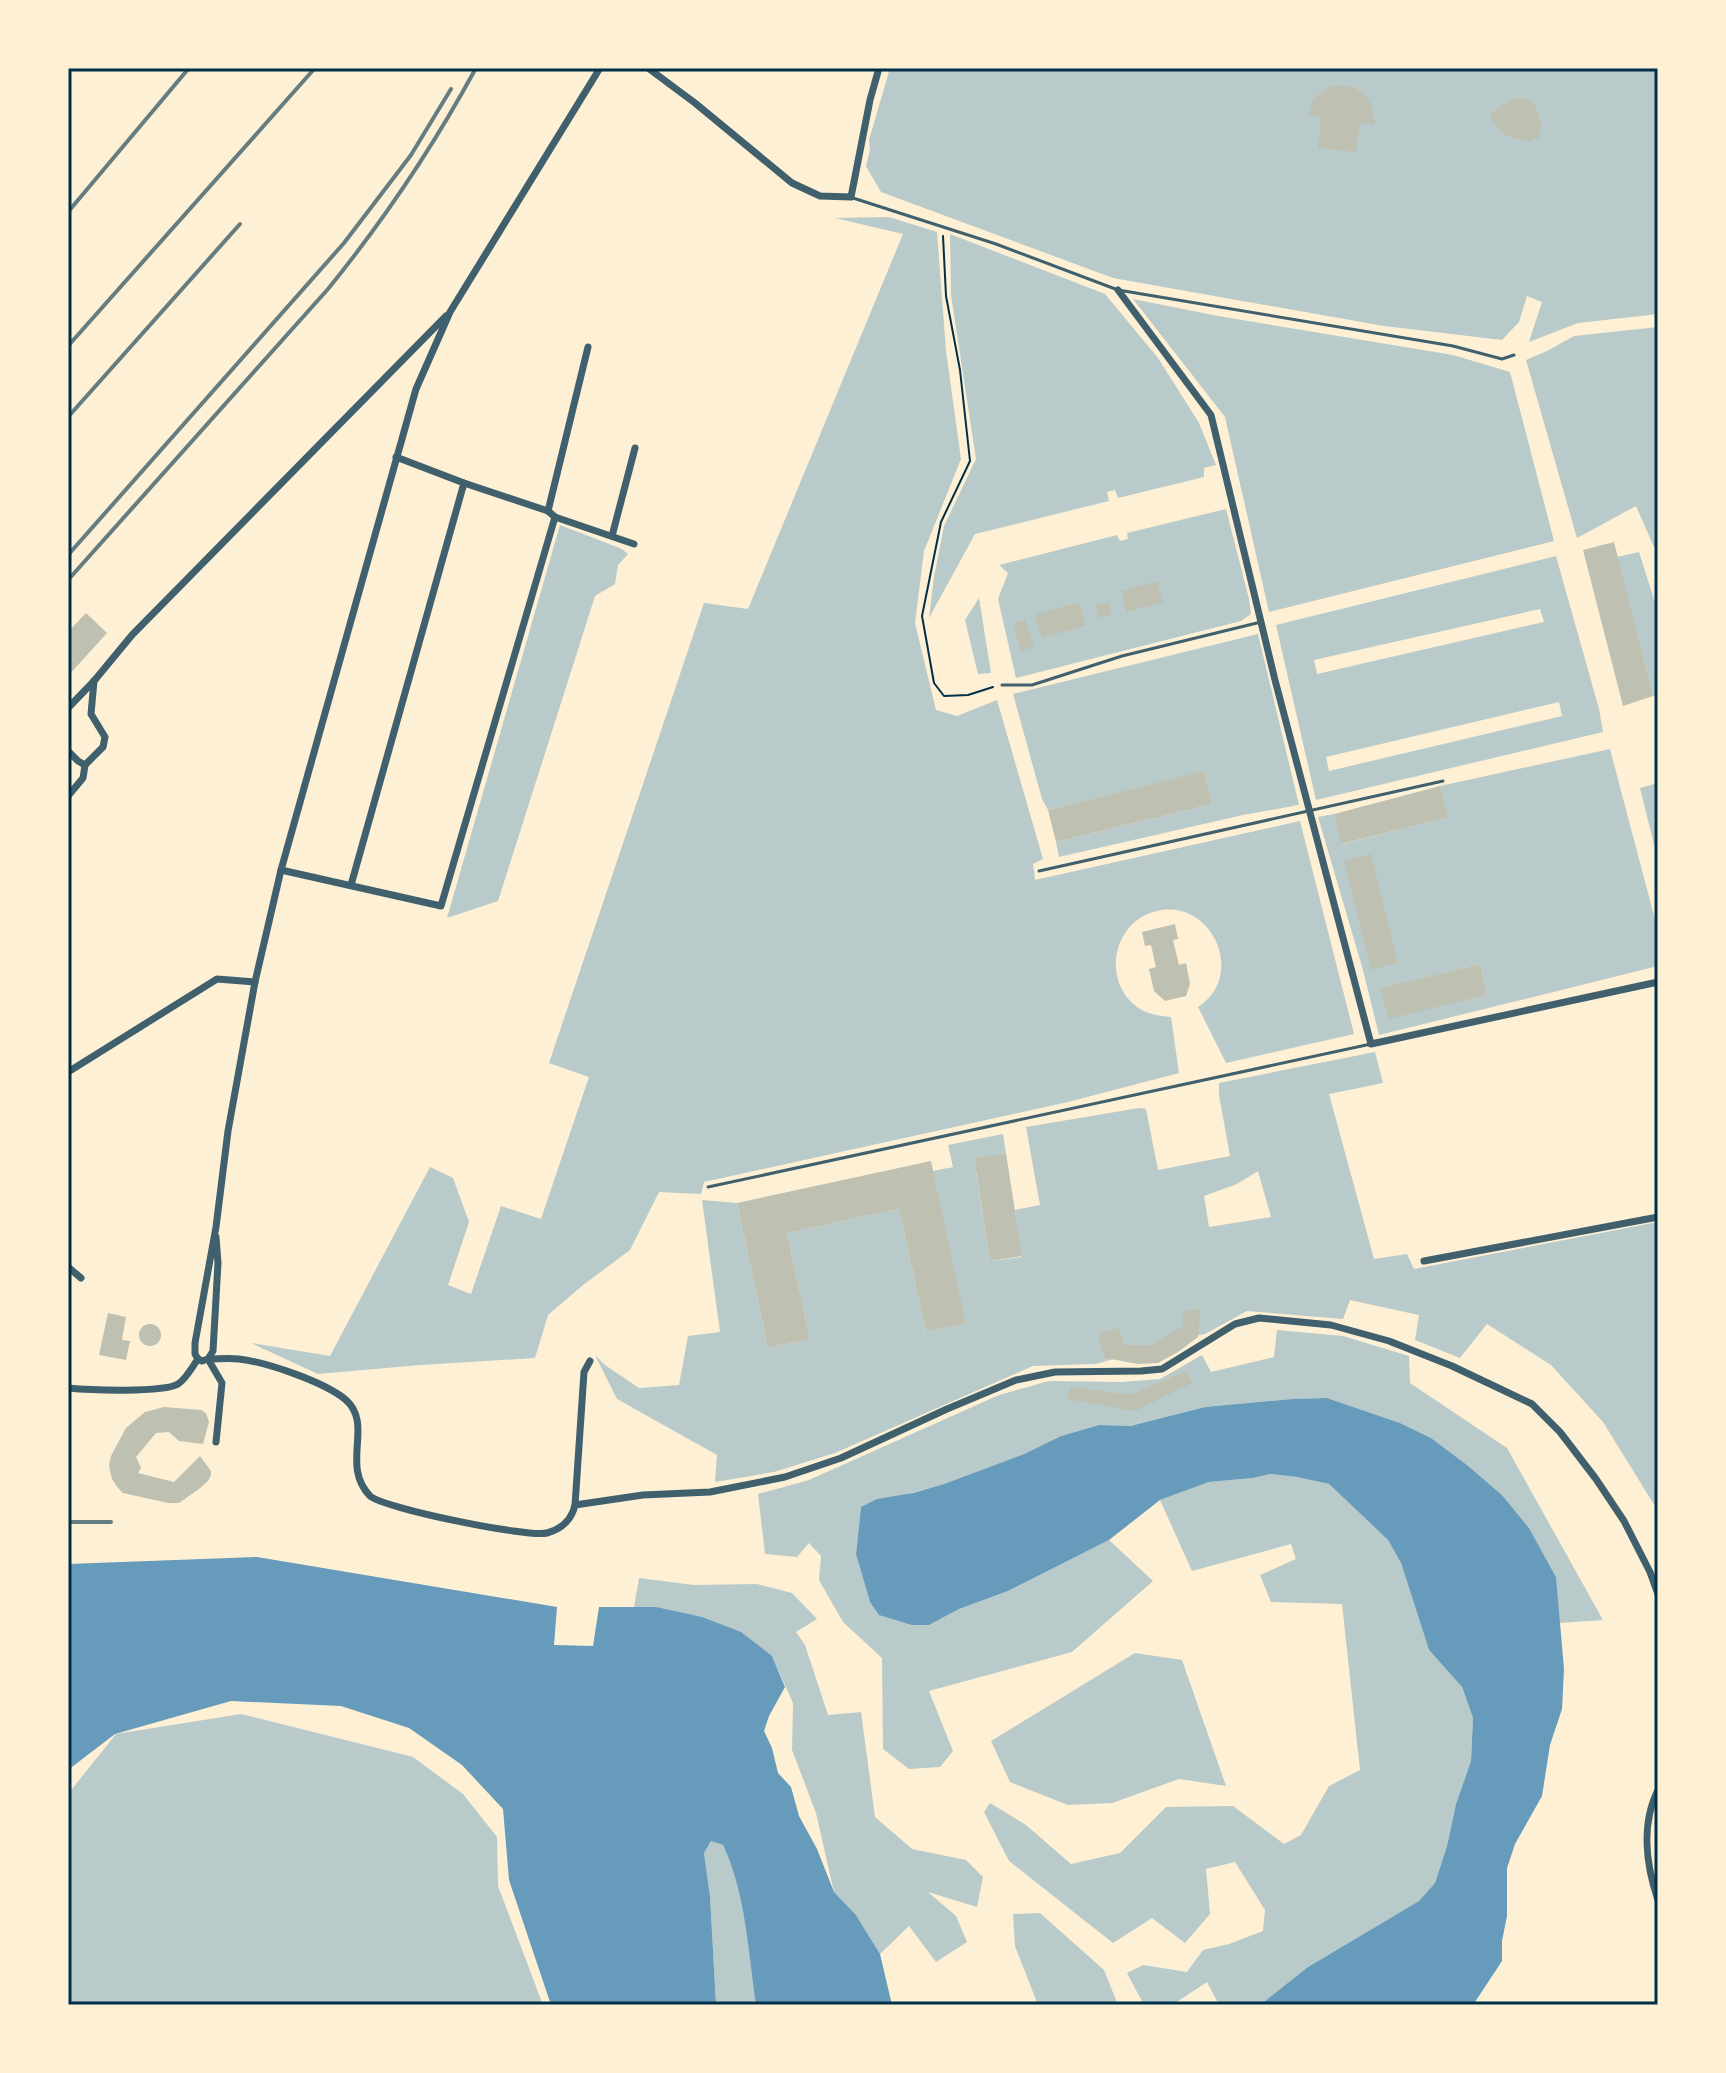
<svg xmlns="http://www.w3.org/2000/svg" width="1726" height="2073" font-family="'Sofia Sans Condensed',sans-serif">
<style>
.green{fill:#b9caca;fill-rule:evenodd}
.water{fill:#669bbc}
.building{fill:#bec0b2}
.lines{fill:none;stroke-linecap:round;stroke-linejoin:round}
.path{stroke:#003049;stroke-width:2}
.service{stroke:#3f606c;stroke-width:3}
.minor{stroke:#3f606c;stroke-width:7}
.rail{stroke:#657d81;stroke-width:4}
.neatline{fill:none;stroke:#003049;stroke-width:3}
</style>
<rect width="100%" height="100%" fill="#fdf0d5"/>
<g class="green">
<path d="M 890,68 L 1658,68 L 1658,314 L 1578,323 L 1529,342 L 1542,302 L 1527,296 L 1519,322 L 1502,340 L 1384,326 L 1113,278 L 881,192 L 866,166 L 870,150 L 869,140 Z"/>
<path d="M 889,217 L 937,232 L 946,351 L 961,459 L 924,551 L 915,623 L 936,710 L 957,716 L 997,700 L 1043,859 L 1033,864 L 1035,880 L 1300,821 L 1354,1034 L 1226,1063 L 1198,1007 C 1247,976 1212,898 1157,911 C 1113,921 1101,980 1137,1007 C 1147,1014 1159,1016 1171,1017 L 1179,1073 L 1068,1102 L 704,1182 L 701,1194 L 659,1192 L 630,1250 L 583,1285 L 548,1315 L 535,1358 L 420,1365 L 318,1374 L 251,1343 L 330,1356 L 430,1167 L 453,1178 L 469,1222 L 448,1285 L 471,1294 L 501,1206 L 541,1219 L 589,1077 L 549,1063 L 704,603 L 748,609 L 903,234 L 835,218 Z"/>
<path d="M 950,234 L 1105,294 L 1158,358 L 1199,423 L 1216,465 L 1204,468 L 1204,477 L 1118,498 L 1115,490 L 1107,492 L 1109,501 L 975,534 L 929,618 L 934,577 L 944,526 L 976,459 L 951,295 Z"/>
<path d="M 1133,299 L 1218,316 L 1453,355 L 1510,372 L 1554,541 L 1269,612 L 1225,417 Z"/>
<path d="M 1658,327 L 1658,545 L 1654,547 L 1636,506 L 1577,538 L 1526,360 L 1547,351 L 1574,336 Z"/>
<path d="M 1226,509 L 1249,599 L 1251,614 L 1241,621 L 1016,678 L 998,599 L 1008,573 L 999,565 L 1117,535 L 1120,541 L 1128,539 L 1127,533 Z"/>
<path d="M 560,525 L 622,549 L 628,554 L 618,565 L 615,584 L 595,596 L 498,901 L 447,918 Z"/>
<path d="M 1639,552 L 1658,612 L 1658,696 L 1653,696 L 1617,557 Z"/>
<path d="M 1556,556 L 1599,709 L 1603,732 L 1316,800 L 1276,625 ZM 1540,609 L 1544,622 L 1317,674 L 1314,660 ZM 1559,702 L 1562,716 L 1329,771 L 1326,757 Z"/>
<path d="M 979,598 L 991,673 L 978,674 L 965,620 Z"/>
<path d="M 1258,634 L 1299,805 L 1243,815 L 1059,857 L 1056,842 L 1212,804 L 1204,772 L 1048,810 L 1042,799 L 1013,694 Z"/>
<path d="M 1610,749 L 1658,931 L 1658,966 L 1379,1035 L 1363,970 L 1318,817 L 1334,814 L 1342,844 L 1447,817 L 1440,786 ZM 1480,964 L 1487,995 L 1388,1018 L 1381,988 Z"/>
<path d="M 1658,783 L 1658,861 L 1640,788 Z"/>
<path d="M 1375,1052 L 1383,1083 L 1329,1094 L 1374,1259 L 1407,1254 L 1414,1269 L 1658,1222 L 1658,1511 L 1603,1422 L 1551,1365 L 1487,1324 L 1460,1358 L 1415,1340 L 1419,1315 L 1350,1300 L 1343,1319 L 1247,1311 L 1205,1334 L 1180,1339 L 1096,1364 L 1033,1366 L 835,1453 L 774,1472 L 715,1482 L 717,1455 L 617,1399 L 595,1355 L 605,1365 L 639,1388 L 679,1385 L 688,1336 L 720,1332 L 702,1200 L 737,1203 L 768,1348 L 810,1339 L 787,1233 L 899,1209 L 926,1332 L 965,1324 L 933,1171 L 953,1167 L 948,1145 L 1003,1134 L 1006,1153 L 974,1159 L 990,1261 L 1021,1257 L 1015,1210 L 1040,1205 L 1026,1127 L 1139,1108 L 1146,1109 L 1158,1170 L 1230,1156 L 1219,1095 L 1219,1083 ZM 1258,1171 L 1271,1217 L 1209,1227 L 1204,1196 L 1237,1184 Z"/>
<path d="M 1277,1330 L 1343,1336 L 1409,1356 L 1410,1383 L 1507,1448 L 1603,1620 L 1559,1623 L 1556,1577 L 1529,1528 L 1502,1495 L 1467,1465 L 1431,1438 L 1400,1423 L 1327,1398 L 1292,1399 L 1205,1407 L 1129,1426 L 1099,1425 L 1061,1436 L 1024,1454 L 944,1484 L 861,1507 L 856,1553 L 870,1602 L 929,1625 L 959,1609 L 1008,1591 L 1109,1540 L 1153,1581 L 1072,1652 L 929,1691 L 953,1751 L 940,1767 L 909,1769 L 883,1749 L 882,1658 L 843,1622 L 819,1580 L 821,1556 L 809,1543 L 797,1557 L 765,1554 L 758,1494 L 809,1480 L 999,1395 L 1049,1381 L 1122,1382 L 1160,1379 L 1202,1355 L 1211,1372 L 1274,1357 Z"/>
<path d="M 1269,1474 L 1297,1477 L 1329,1484 L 1388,1540 L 1401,1563 L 1429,1650 L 1462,1687 L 1473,1718 L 1471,1761 L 1456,1804 L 1447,1846 L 1435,1883 L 1419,1901 L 1308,1967 L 1260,2005 L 1216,2005 L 1218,2003 L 1207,1982 L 1172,2005 L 1144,2005 L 1127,1973 L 1143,1965 L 1187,1972 L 1203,1950 L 1229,1944 L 1263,1931 L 1265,1910 L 1235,1862 L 1206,1869 L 1210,1914 L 1185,1943 L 1152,1918 L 1113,1943 L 1009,1861 L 984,1812 L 990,1803 L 1026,1825 L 1071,1864 L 1120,1853 L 1166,1807 L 1233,1806 L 1284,1844 L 1301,1835 L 1329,1786 L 1360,1770 L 1342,1604 L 1271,1602 L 1260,1575 L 1296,1559 L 1291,1544 L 1192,1571 L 1160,1500 L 1209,1482 L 1253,1478 Z"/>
<path d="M 639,1578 L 694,1585 L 757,1584 L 792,1593 L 817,1619 L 796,1632 L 805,1645 L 828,1715 L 861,1712 L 875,1817 L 912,1849 L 966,1860 L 983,1877 L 977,1907 L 928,1892 L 956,1916 L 967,1942 L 936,1962 L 909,1926 L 880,1954 L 856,1915 L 834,1892 L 816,1813 L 792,1750 L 793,1703 L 772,1656 L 656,1607 L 634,1607 Z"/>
<path d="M 1135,1653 L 1182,1660 L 1226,1786 L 1179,1779 L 1112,1803 L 1068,1805 L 1010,1782 L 991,1741 Z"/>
<path d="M 241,1714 L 413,1757 L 463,1794 L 497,1837 L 498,1886 L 543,2005 L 68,2005 L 68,1794 L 116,1734 Z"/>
<path d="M 711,1841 L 723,1845 C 746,1894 748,1951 756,2005 L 716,2005 L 710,1896 L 704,1853 Z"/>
<path d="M 1040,1913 L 1104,1970 L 1118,2005 L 1038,2005 L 1015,1946 L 1013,1914 Z"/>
</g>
<g class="water">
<path d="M 1327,1398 L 1400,1423 L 1431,1438 L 1467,1465 L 1502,1495 L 1529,1528 L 1556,1577 L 1564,1669 L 1562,1709 L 1550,1745 L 1542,1796 L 1515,1844 L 1507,1868 L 1507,1916 L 1502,1941 L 1502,1961 L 1473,2005 L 1260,2005 L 1308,1967 L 1419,1901 L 1435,1883 L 1447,1846 L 1456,1804 L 1471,1761 L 1473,1718 L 1462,1687 L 1429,1650 L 1401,1563 L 1388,1540 L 1329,1484 L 1297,1477 L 1270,1474 L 1253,1478 L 1209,1482 L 1160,1500 L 1109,1540 L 1008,1591 L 959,1609 L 929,1625 L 912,1625 L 879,1615 L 870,1602 L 856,1554 L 861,1507 L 877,1499 L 913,1493 L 944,1484 L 1024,1454 L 1061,1436 L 1099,1425 L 1130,1426 L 1205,1407 L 1292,1399 Z"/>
<path d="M 257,1557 L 557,1607 L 554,1645 L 593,1646 L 599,1607 L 656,1607 L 702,1617 L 741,1632 L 772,1656 L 785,1687 L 769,1716 L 764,1731 L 772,1748 L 778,1773 L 791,1787 L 799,1816 L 817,1849 L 834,1892 L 856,1915 L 880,1954 L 892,2005 L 756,2005 C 748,1952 746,1894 723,1845 L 711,1841 L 704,1853 L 710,1896 L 716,2005 L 551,2005 L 509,1880 L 503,1809 L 462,1765 L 409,1728 L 341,1706 L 231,1701 L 115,1734 L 68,1770 L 68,1564 Z"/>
</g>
<g class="building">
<path d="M 1342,85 L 1352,87 L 1361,92 L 1368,99 L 1372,108 L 1375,124 L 1360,123 L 1356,152 L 1318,148 L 1321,118 L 1308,115 L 1313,100 L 1321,92 L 1331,87 Z"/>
<path d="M 1523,98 L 1534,102 L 1541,122 L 1540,134 L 1538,138 L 1529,142 L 1504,135 L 1491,121 L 1491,114 L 1500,106 L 1513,99 Z"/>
<path d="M 1614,542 L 1653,696 L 1623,706 L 1583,550 Z"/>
<path d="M 1157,581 L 1163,602 L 1127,612 L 1121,591 Z"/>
<path d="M 1079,602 L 1086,625 L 1042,638 L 1035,615 Z"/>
<path d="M 1108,602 L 1111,615 L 1099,618 L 1096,605 Z"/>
<path d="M 86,613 L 107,633 L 68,676 L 68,632 Z"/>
<path d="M 1025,620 L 1034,647 L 1021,651 L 1013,624 Z"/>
<path d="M 1204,771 L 1212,804 L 1056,842 L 1048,810 Z"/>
<path d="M 1440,786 L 1448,817 L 1341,844 L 1334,814 Z"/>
<path d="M 1371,854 L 1398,963 L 1371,970 L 1344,861 Z"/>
<path d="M 1175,924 L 1178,939 L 1173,940 L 1179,965 L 1186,963 L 1190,984 L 1186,996 L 1165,1001 L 1154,991 L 1149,969 L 1156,967 L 1151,945 L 1145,946 L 1142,932 Z"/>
<path d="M 1480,964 L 1487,995 L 1388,1019 L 1380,988 Z"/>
<path d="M 1006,1153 L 1022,1256 L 990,1261 L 974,1158 Z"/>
<path d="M 931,1161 L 966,1324 L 926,1332 L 899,1209 L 787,1233 L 810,1339 L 768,1348 L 737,1203 Z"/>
<path d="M 1201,1308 L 1198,1337 L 1178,1352 L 1158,1363 L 1138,1364 L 1105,1358 L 1098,1339 L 1101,1332 L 1119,1328 L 1124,1345 L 1152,1345 L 1183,1326 L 1183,1312 Z"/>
<path d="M 108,1313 L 126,1317 L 122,1340 L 130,1341 L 126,1360 L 99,1355 Z"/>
<circle cx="150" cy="1335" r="11"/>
<path d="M 1186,1371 L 1192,1383 L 1135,1411 L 1066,1399 L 1071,1387 L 1130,1395 Z"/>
<path d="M 164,1407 L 201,1410 L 206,1413 L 209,1422 L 203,1444 L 179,1441 L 169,1432 L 156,1433 L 136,1457 L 141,1468 L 138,1473 L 174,1482 L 200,1456 L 211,1471 L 211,1475 L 208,1481 L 199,1489 L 179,1503 L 168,1503 L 123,1493 L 118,1488 L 112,1479 L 109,1466 L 111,1456 L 126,1428 L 145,1412 Z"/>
</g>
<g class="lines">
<path class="path" d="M 943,236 L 946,296 L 960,370 L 970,461 L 941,522 L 922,616 L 934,683 L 944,696 L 968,695 L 993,687"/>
<g class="service">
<path d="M 853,198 L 996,244 L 1118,290 L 1453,346 L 1502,359 L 1514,355"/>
<path d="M 1002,685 L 1032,685 L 1122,656 L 1261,622"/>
<path d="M 1039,871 L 1443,781"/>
<path d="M 708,1187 L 1371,1044"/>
</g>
<g class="minor">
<path d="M 648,68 L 695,103 L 792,183 L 820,196 L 851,197 L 870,100 L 879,68"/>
<path d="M 1118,290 L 1211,415 L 1275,680 L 1371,1044 L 1658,982"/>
<path d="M 396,457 L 464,483 L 548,511 L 555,517 L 634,544"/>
<path d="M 548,511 L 588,347"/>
<path d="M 612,536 L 635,448"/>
<path d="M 68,708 L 94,681 L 132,635 L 446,316"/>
<path d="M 68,751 L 78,761 L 85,765 L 103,747 L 105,737 L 91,714 L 94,681"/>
<path d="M 68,796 L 83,778 L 85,765"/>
<path d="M 281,870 L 441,906 L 555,517"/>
<path d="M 351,885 L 464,483"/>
<path d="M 68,1072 L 217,979 L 255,982"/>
<path d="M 1424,1261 L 1658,1217"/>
<path d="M 68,1267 L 81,1278"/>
<path d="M 198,1359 L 195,1354 L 195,1343 L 216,1227 L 228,1131 L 255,982 L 281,870 L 416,389 L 450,312 L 600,68"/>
<path d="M 198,1359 L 202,1361 L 208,1359 L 213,1351 L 218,1263 L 216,1237"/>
<path d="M 68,1388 C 88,1390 163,1393 178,1384 C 186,1379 192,1367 198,1359"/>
<path d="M 216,1442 L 222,1383 L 208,1359 C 218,1359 229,1358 239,1359 C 266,1362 325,1382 346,1400 C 374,1425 340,1465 370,1496 C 383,1508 528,1538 547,1533 C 562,1529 572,1519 575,1505 L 643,1495 L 710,1492 L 785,1477 L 841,1458 L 947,1409 L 1016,1380 L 1055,1372 L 1141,1371 L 1162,1369 L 1235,1324 L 1259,1318 L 1280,1320 L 1331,1325 L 1389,1341 L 1452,1366 L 1532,1404 L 1560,1432 L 1596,1479 L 1624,1521 L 1650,1572 L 1658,1594"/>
<path d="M 575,1505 L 584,1372 L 590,1361"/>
<path d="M 1658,1790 C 1641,1824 1646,1865 1658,1900"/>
</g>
<g class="rail">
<path d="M 68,212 L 189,68"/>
<path d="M 68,346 L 315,68"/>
<path d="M 68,417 L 240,224"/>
<path d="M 68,555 L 344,243 L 411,155 L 451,89"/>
<path d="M 68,580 L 328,289 C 384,220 433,147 476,68"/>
<path d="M 68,1522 L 111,1522"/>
</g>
</g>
<rect width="1726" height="2073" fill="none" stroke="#fdf0d5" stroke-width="140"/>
<rect x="70" y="70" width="1586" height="1933" class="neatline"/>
</svg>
